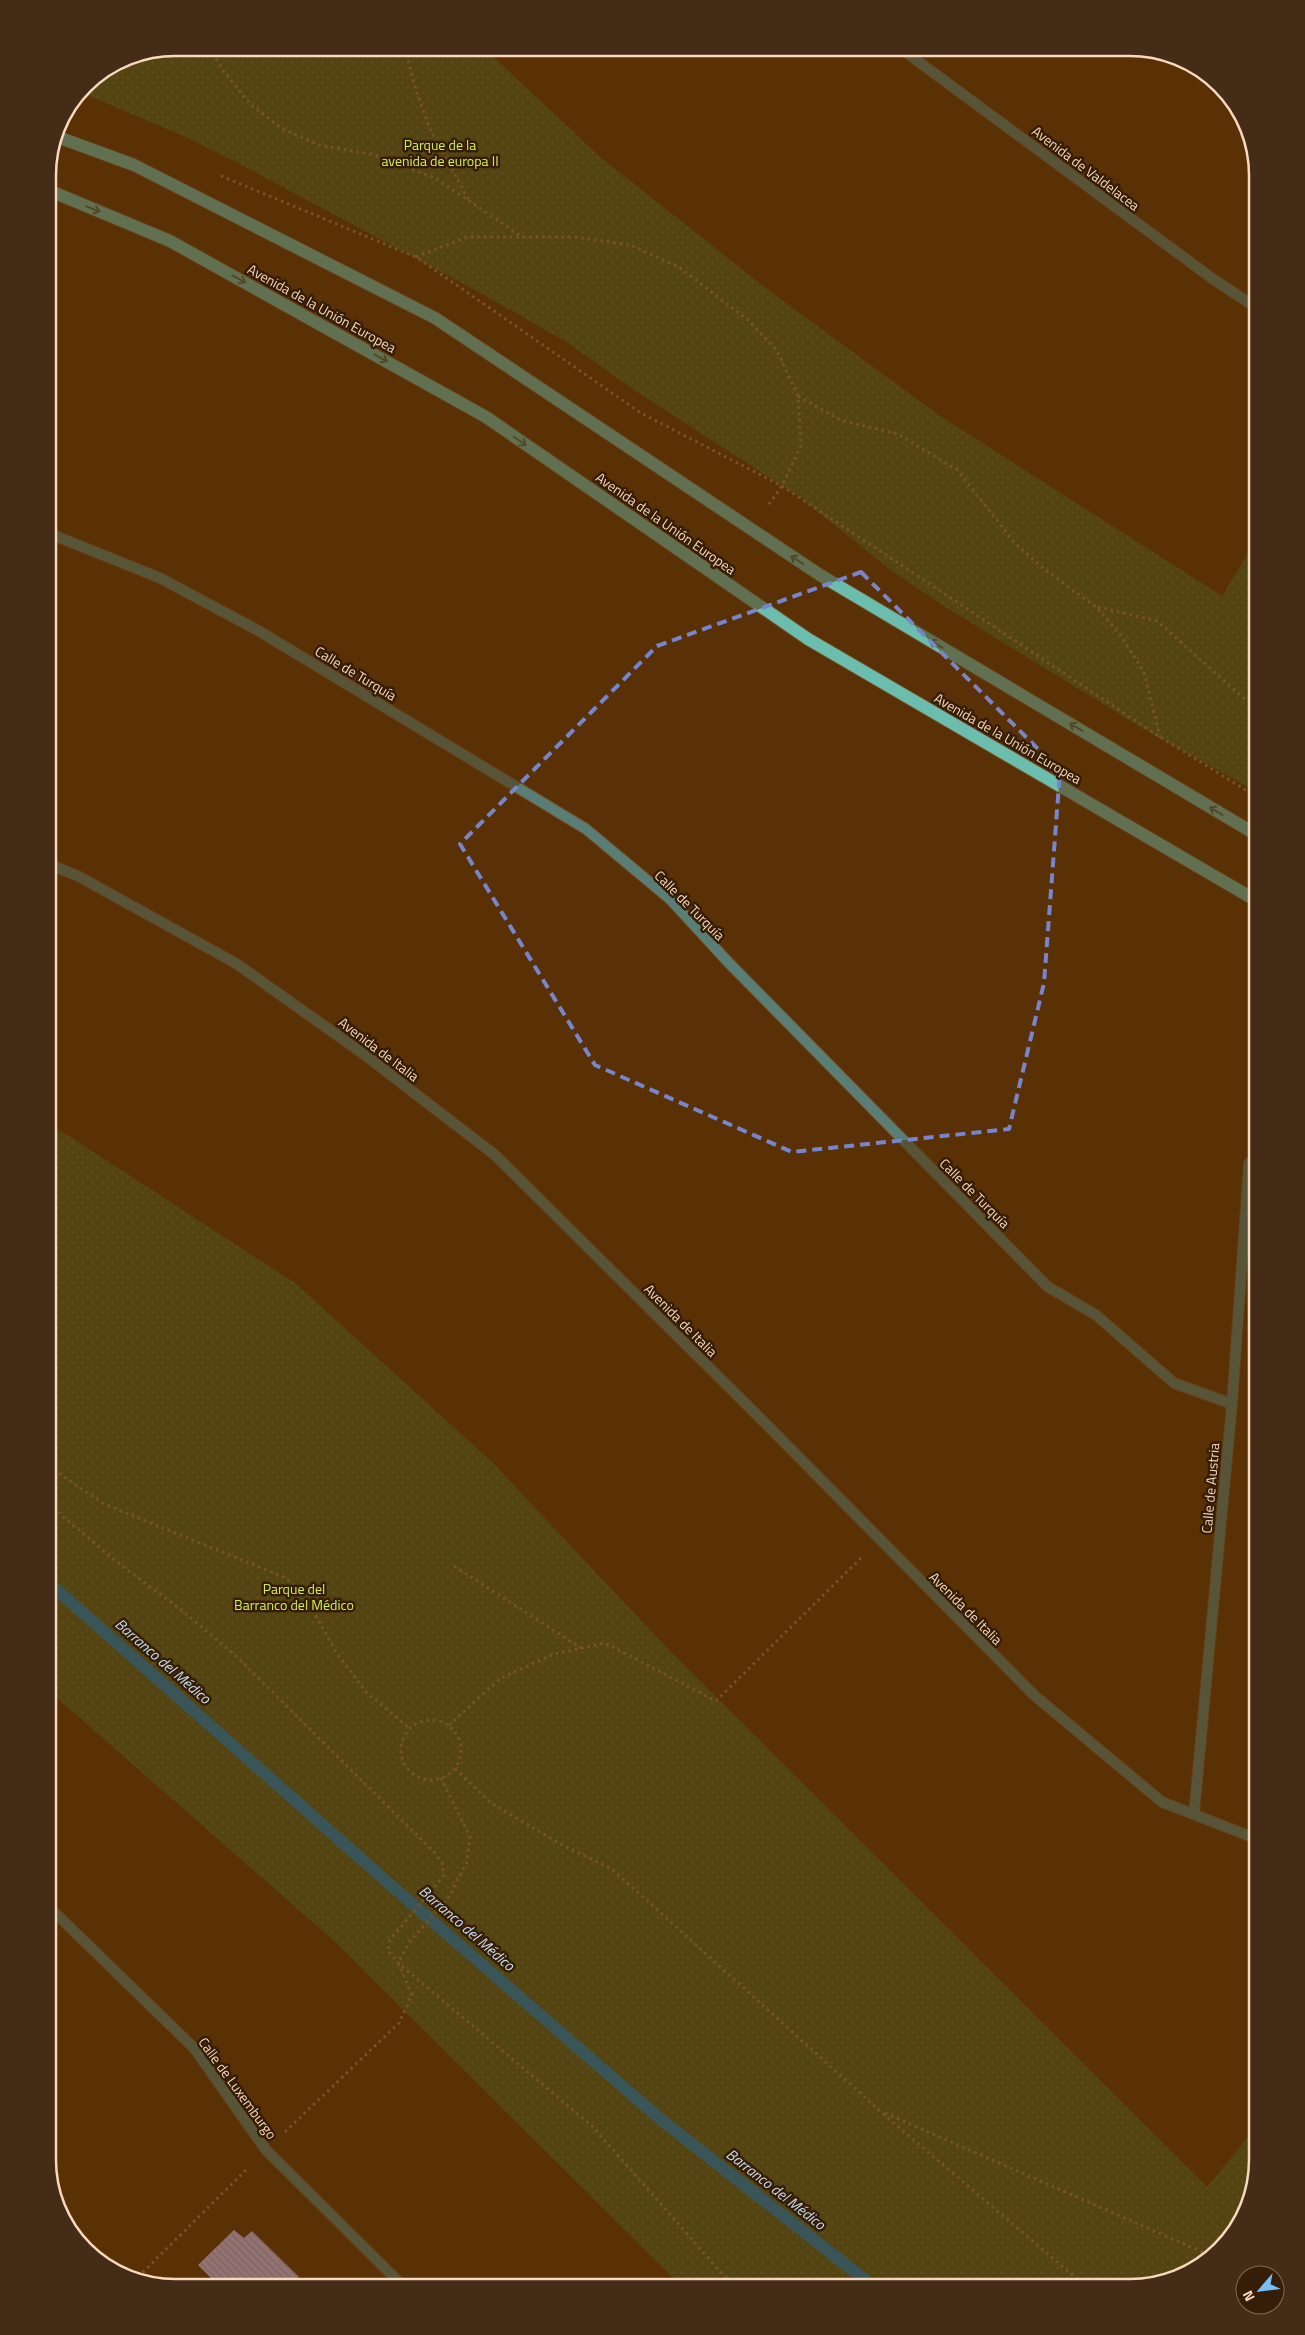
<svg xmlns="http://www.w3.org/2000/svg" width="1305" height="2335" font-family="'Titillium Web',sans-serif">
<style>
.park{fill:url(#park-dots)}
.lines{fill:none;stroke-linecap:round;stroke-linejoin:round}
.stream{stroke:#1480bb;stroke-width:12}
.building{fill:url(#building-back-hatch)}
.street-casing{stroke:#764f27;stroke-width:12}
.primary-casing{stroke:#764f27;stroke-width:14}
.path{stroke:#9e7955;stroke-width:3;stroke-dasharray:2.5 4;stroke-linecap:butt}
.street{stroke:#587e76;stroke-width:10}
.primary{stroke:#6bbdae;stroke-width:12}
.oneway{stroke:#4d6552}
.marked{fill:none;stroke:#7585ce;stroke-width:4;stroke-dasharray:10 6;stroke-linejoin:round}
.labels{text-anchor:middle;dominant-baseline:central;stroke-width:5;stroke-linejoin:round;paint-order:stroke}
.park-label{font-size:14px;fill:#cff14c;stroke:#351d07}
.street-label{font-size:14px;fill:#f8d8be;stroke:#351d07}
.water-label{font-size:15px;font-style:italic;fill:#c5def1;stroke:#351d07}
.rim{fill:none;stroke:#f8d8be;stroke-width:2.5}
</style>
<defs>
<pattern id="park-dots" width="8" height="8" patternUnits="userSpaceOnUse" patternTransform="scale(1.25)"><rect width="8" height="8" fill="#4f5c20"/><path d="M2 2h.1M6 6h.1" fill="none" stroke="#69733f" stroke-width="1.8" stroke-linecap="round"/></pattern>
<pattern id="building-back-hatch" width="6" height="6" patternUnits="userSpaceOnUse" patternTransform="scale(1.25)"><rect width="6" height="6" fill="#d7c3fb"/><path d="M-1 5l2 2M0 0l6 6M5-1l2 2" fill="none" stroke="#b4a2ca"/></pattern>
</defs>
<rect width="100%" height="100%" fill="#5a3106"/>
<g class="park">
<path d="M 176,48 L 484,48 L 600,157 L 767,289 L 940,416 L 1222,596 L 1257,539 L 1257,792 L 1147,731 L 942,605 L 892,571 L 798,496 L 637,392 L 568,343 L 486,296 L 240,164 L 186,137 L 80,92 L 85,85 L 127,57 Z"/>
<path d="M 48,1125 L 69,1136 L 295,1283 L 493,1463 L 665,1646 L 1207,2187 L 1257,2126 L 1257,2160 L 1236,2231 L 1179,2278 L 1129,2287 L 682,2287 L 333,1940 L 48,1690 Z"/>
</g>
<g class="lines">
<path class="stream" d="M 48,1582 L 394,1888 L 659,2118 L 874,2287"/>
</g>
<path class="building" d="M 234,2230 L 244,2238 L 252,2231 L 299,2277 L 291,2287 L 220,2287 L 198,2265 Z"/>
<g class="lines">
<defs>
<g id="street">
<path d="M 900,48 L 1213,279 L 1257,308"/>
<path d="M 48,533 L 160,578 L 259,631 L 586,829 L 671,900 L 728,962 L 1048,1287 L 1096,1315 L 1174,1383 L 1232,1404"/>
<path d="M 48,864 L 78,876 L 237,964 L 365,1055 L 495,1155 L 763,1421 L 1035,1696 L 1162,1802 L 1257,1839"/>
<path d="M 1194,1814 L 1232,1404 L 1249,1163"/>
<path d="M 48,1906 L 194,2048 L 266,2150 L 404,2287"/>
</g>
<g id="primary">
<path d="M 55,136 L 134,165 L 435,318 L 820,575 L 1257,835"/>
<path d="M 48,190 L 170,241 L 486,417 L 808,639 L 1257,901"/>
</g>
</defs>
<use href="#street" class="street-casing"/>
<use href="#primary" class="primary-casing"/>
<g class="path">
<path d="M 209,48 L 223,70 L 250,104 L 281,128 L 319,145 L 375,155 L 435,178 L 521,236"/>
<path d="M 405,48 L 415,87 L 430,129 L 470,202"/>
<path d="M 221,176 L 416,257 L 641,413 L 782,486 L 1160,737 L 1257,797"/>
<path d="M 416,257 L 467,237 L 576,237 L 630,245 L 679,267 L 748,320 L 777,351 L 798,396 L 801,446 L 782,486 L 767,507"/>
<path d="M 798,396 L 840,420 L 898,434 L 957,470 L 1016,544 L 1044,569 L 1096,607 L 1121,636 L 1144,672 L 1160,737"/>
<path d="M 1098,607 L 1157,621 L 1246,700 L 1257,699"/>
<path d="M 48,1466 L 104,1504 L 286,1578 L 310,1605 L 336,1652 L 366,1692 L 409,1728"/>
<path d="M 48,1504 L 122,1566 L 179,1608 L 236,1656 L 435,1853 L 442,1863 L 444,1875 L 390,1940 L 388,1951 L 398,1963 L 592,2126 L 734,2287"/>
<path d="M 454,1566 L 581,1648"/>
<circle cx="431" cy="1750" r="30"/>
<path d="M 449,1725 L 501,1678 L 554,1654 L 605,1643 L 716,1701 L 861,1558"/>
<path d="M 455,1769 L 491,1803 L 562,1845 L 612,1869 L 881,2112 L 1076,2278 L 1078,2287"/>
<path d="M 885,2113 L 1207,2254"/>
<path d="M 285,2132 L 399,2023 L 412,1995 L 398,1963 L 410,1941 L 447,1900 L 467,1862 L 470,1837 L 441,1778"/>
<path d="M 138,2277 L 248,2168"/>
</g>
<use href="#street" class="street"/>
<use href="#primary" class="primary"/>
</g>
<defs><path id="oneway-shaft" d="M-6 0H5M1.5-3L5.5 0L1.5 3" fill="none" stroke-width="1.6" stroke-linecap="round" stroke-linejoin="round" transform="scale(1.25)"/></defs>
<g class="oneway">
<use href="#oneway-shaft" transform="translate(93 209) rotate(22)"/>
<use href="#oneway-shaft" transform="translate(239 279) rotate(29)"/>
<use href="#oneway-shaft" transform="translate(381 358) rotate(29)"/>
<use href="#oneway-shaft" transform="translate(520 441) rotate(35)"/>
<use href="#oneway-shaft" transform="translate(797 560) rotate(-146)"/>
<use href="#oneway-shaft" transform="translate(936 644) rotate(-149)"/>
<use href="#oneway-shaft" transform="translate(1076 727) rotate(-149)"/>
<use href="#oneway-shaft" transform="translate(1216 811) rotate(-149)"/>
</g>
<path d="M0 0H1305V2335H0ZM 861,572 L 1060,771 L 1044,983 L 1009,1129 L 792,1152 L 595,1065 L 460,844 L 657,646 Z" fill="#5a3106" fill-opacity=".55" fill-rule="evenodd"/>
<path class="marked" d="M 861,572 L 1060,771 L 1044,983 L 1009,1129 L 792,1152 L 595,1065 L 460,844 L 657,646 Z"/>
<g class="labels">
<g class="park-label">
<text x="440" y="144">Parque de la<tspan x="440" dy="16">avenida de europa II</tspan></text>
<text x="294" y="1588">Parque del<tspan x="294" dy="16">Barranco del Médico</tspan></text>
</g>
<g class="street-label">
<text transform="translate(1086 168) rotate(37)">Avenida de Valdelacea</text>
<text transform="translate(322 308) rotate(29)">Avenida de la Unión Europea</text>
<text transform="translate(666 523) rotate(35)">Avenida de la Unión Europea</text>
<text transform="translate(356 673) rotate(31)">Calle de Turquía</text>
<text transform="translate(1008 738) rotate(30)">Avenida de la Unión Europea</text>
<text transform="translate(690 905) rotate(45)">Calle de Turquía</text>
<text transform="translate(379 1049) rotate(37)">Avenida de Italia</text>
<text transform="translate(975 1193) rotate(45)">Calle de Turquía</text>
<text transform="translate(681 1320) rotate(45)">Avenida de Italia</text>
<text transform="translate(1210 1488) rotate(-85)">Calle de Austria</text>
<text transform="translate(966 1608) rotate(45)">Avenida de Italia</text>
<text transform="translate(238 2088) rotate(54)">Calle de Luxemburgo</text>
</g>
<g class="water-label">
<text transform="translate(163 1661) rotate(41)">Barranco del Médico</text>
<text transform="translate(467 1928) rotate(41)">Barranco del Médico</text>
<text transform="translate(776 2189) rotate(38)">Barranco del Médico</text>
</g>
</g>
<path d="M0 0H1305V2335H0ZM175 56H1130A119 119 0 0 1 1249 175V2160A119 119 0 0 1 1130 2279H175A119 119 0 0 1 56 2160V175A119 119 0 0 1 175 56Z" fill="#452c16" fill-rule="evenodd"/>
<path class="rim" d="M175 56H1130A119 119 0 0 1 1249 175V2160A119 119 0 0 1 1130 2279H175A119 119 0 0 1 56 2160V175A119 119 0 0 1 175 56Z"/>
<g transform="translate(1260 2290) rotate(242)"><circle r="24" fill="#351d07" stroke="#836850"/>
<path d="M0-4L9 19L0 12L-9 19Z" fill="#74c0f6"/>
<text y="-8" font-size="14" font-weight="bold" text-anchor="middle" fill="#f8d8be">N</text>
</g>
</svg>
